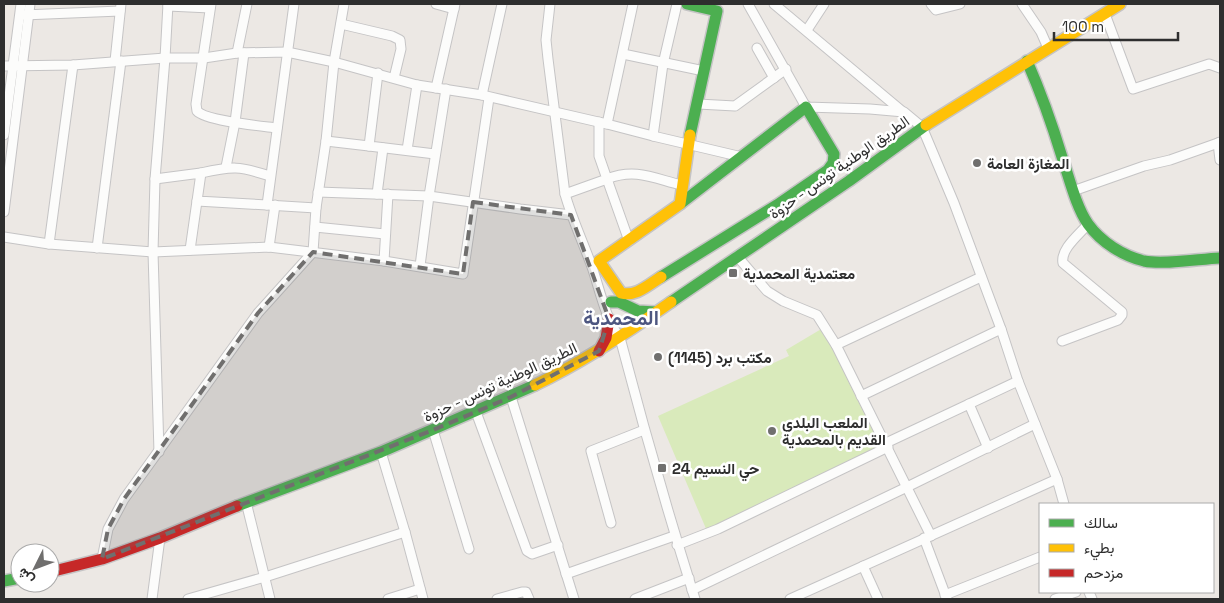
<svg xmlns="http://www.w3.org/2000/svg" width="1224" height="603" font-family="'Space Grotesk',Vazirmatn,sans-serif">
<style>
.pitch{fill:#d9eabb}
.lines{fill:none;stroke-linecap:round;stroke-linejoin:round}
.street-casing{stroke:#c5c4c5;stroke-width:11}
.fast-casing{stroke:#c5c4c5;stroke-width:14}
.slow-casing{stroke:#c5c4c5;stroke-width:14}
.jam-casing{stroke:#c5c4c5;stroke-width:14}
.street{stroke:#fcfcfb;stroke-width:9}
.fast{stroke:#4caf50;stroke-width:11}
.slow{stroke:#ffc107;stroke-width:11}
.jam{stroke:#c62828;stroke-width:11}
.marked{fill:#706f6e;fill-opacity:0.2;stroke:#706f6e;stroke-width:4;stroke-dasharray:10 6;stroke-linejoin:round}
.poi-dot{fill:#706f6e;stroke:#fff;stroke-width:2}
.labels{text-anchor:middle;dominant-baseline:central;stroke-width:5;stroke-linejoin:round;paint-order:stroke}
.poi-label{font-size:15px;font-weight:bold;fill:#2e2e2e;stroke:#fff;text-anchor:start}
.street-label{font-size:15px;fill:#2e2e2e;stroke:#fff}
.district-label{font-size:20px;font-weight:bold;fill:#4d5680;stroke:#fff}
</style>
<rect width="100%" height="100%" fill="#ece8e4"/>
<path class="pitch" d="M 823,328 L 887,446 L 707,531 L 658,416 L 789,356 L 786,350 Z"/>
<g class="lines">
<defs>
<g id="street">
<path d="M 211,4 L 196,104 L 197,111 C 206,121 262,126 277,128"/>
<path d="M 294,4 L 267,205 L 316,208"/>
<path d="M 436,4 L 454,9"/>
<path d="M 550,4 L 546,40 L 548,59 L 565,194 C 572,219 583,242 592,267 C 600,290 605,318 620,338 C 643,426 668,513 695,599"/>
<path d="M 633,4 L 607,124 L 653,136 L 663,64 L 677,4"/>
<path d="M 748,4 L 806,107 L 870,109 L 904,112 L 922,127 L 954,203 L 1001,329 L 1018,381"/>
<path d="M 774,4 L 903,112"/>
<path d="M 931,4 L 936,10 L 960,4"/>
<path d="M 1022,4 L 1041,32 L 1048,48"/>
<path d="M 168,6 L 210,8"/>
<path d="M 1105,14 L 1133,89 L 1209,64 L 1220,68"/>
<path d="M 23,15 L 120,11"/>
<path d="M 341,24 L 392,36 L 400,40 L 401,49 L 394,78"/>
<path d="M 807,30 L 824,4"/>
<path d="M 757,48 L 774,78"/>
<path d="M 237,53 L 247,4"/>
<path d="M 623,54 L 704,71"/>
<path d="M 115,61 L 121,4"/>
<path d="M 4,66 L 73,65 L 165,58 L 204,58 L 237,53 L 287,52 L 334,62 L 417,85 L 482,95 L 607,124"/>
<path d="M 378,73 L 369,146 L 435,154"/>
<path d="M 436,88 L 455,4"/>
<path d="M 482,95 L 502,4"/>
<path d="M 698,104 L 735,106 L 786,69"/>
<path d="M 4,135 L 21,4"/>
<path d="M 653,136 L 742,157"/>
<path d="M 326,141 L 369,146"/>
<path d="M 1220,142 L 1218,143 L 1220,160"/>
<path d="M 407,150 L 417,85"/>
<path d="M 226,167 L 235,122 L 244,53"/>
<path d="M 201,173 C 233,166 239,166 270,176"/>
<path d="M 155,179 L 201,173 L 197,201 L 267,205"/>
<path d="M 1073,191 L 1144,166 L 1170,160 L 1218,143"/>
<path d="M 318,192 L 429,196 L 520,209 L 571,215"/>
<path d="M 377,194 L 383,148"/>
<path d="M 565,194 L 607,179 L 599,156 L 599,122"/>
<path d="M 4,212 L 30,4"/>
<path d="M 315,227 L 385,234"/>
<path d="M 4,237 L 49,244 L 153,252 L 269,247 L 384,261 L 463,274 L 489,98"/>
<path d="M 629,241 L 607,179 C 635,168 653,178 681,185"/>
<path d="M 49,244 L 73,65"/>
<path d="M 269,247 L 275,205"/>
<path d="M 97,248 L 121,61"/>
<path d="M 190,250 L 197,201"/>
<path d="M 737,256 L 767,291 L 783,301 L 817,315 L 836,345"/>
<path d="M 384,261 L 388,194"/>
<path d="M 420,266 L 429,196 L 446,89"/>
<path d="M 1062,341 L 1118,320 L 1122,315 L 1122,312 L 1063,263 C 1060,249 1080,234 1088,224"/>
<path d="M 861,396 L 1001,329"/>
<path d="M 511,397 L 574,599"/>
<path d="M 969,404 L 988,448"/>
<path d="M 476,412 L 527,551 L 532,554 L 558,545"/>
<path d="M 433,430 L 469,549"/>
<path d="M 886,443 L 1018,381 L 1057,479 L 1064,504"/>
<path d="M 159,452 L 153,252 L 155,179 L 165,58 L 168,4"/>
<path d="M 381,452 L 405,532 L 423,599"/>
<path d="M 246,502 L 270,599"/>
<path d="M 611,523 L 591,451 L 644,430"/>
<path d="M 931,536 L 836,345 L 981,277"/>
<path d="M 924,538 L 947,599"/>
<path d="M 677,545 L 718,529 L 888,447"/>
<path d="M 102,559 L 108,529 L 124,499 L 258,313 L 313,252 L 316,208 L 326,141 L 334,62 L 344,4"/>
<path d="M 863,566 L 878,599"/>
<path d="M 566,574 L 674,536"/>
<path d="M 692,590 L 907,487 L 1035,424"/>
<path d="M 1089,592 L 1092,599"/>
<path d="M 945,595 L 1040,557"/>
<path d="M 152,599 L 160,538"/>
<path d="M 188,599 L 265,577 L 405,532"/>
<path d="M 388,599 L 420,589"/>
<path d="M 497,599 L 522,592 L 526,592 L 529,599"/>
<path d="M 635,599 L 689,578"/>
<path d="M 790,599 L 1057,479"/>
<path d="M 1055,599 L 1076,592"/>
</g>
<g id="fast">
<path d="M 687,4 L 717,11 L 690,135"/>
<path d="M 1027,61 C 1041,93 1052,124 1062,157 C 1069,177 1076,207 1088,224 C 1101,242 1123,256 1144,261 C 1164,265 1199,259 1220,258"/>
<path d="M 661,277 L 777,205 L 828,170 L 833,163 L 834,154 L 806,107 L 680,204"/>
<path d="M 611,302 L 619,302 L 638,311 L 656,312"/>
<path d="M 671,302 L 849,181 L 926,125"/>
<path d="M 237,506 L 381,452 L 535,385"/>
<path d="M 4,581 L 20,578"/>
</g>
<g id="slow">
<path d="M 926,125 L 1120,4"/>
<path d="M 661,277 C 648,285 636,297 621,293 L 599,261 L 680,204 L 690,135"/>
<path d="M 535,385 C 583,362 627,333 671,302"/>
</g>
<g id="jam">
<path d="M 599,351 L 606,338 L 609,319"/>
<path d="M 50,572 L 102,559 L 160,538 L 237,506"/>
</g>
</defs>
<use href="#street" class="street-casing"/>
<use href="#fast" class="fast-casing"/>
<use href="#slow" class="slow-casing"/>
<use href="#jam" class="jam-casing"/>
<use href="#street" class="street"/>
<use href="#fast" class="fast"/>
<use href="#slow" class="slow"/>
<use href="#jam" class="jam"/>
</g>
<path class="marked" d="M 473,202 L 571,215 L 609,319 L 599,351 L 511,397 L 433,430 L 102,559 L 108,529 L 124,499 L 258,313 L 313,252 L 463,274 Z"/>
<g class="poi-dot">
<circle cx="977" cy="163" r="5"/>
<rect x="728" y="268" width="10" height="10" rx="2.5"/>
<circle cx="658" cy="357" r="5"/>
<circle cx="772" cy="431" r="5"/>
<rect x="657" y="463" width="10" height="10" rx="2.5"/>
</g>
<g class="labels">
<g class="poi-label">
<text x="987" y="163">المغازة العامة</text>
<text x="743" y="273">معتمدية المحمدية</text>
<text x="668" y="357">مكتب برد (1145)</text>
<text x="782" y="422">الملعب البلدي<tspan x="782" dy="17">القديم بالمحمدية</tspan></text>
<text x="672" y="468">حي النسيم 24</text>
</g>
<g class="street-label">
<text transform="translate(839 167) rotate(-35)">الطريق الوطنية تونس - حزوة</text>
<text transform="translate(500 382) rotate(-25)">الطريق الوطنية تونس - حزوة</text>
</g>
<g class="district-label">
<text x="621" y="318">المحمدية</text>
</g>
</g>
<rect width="1224" height="603" fill="none" stroke="#2e2e2e" stroke-width="10"/>
<rect x="1039" y="503" width="175" height="90" fill="#ffffff" stroke="#ababab"/>
<rect x="1049" y="519" width="25" height="8" fill="#4caf50" stroke="#ababab"/>
<text x="1084" y="528" font-size="15" fill="#2e2e2e">سالك</text>
<rect x="1049" y="544" width="25" height="8" fill="#ffc107" stroke="#ababab"/>
<text x="1084" y="553" font-size="15" fill="#2e2e2e">بطيء</text>
<rect x="1049" y="569" width="25" height="8" fill="#c62828" stroke="#ababab"/>
<text x="1084" y="578" font-size="15" fill="#2e2e2e">مزدحم</text>
<g transform="translate(35 568) rotate(228)"><circle r="24" fill="#ffffff" stroke="#ababab"/>
<path d="M0-4L9 19L0 12L-9 19Z" fill="#706f6e"/>
<text y="-8" font-size="14" font-weight="bold" text-anchor="middle" fill="#2e2e2e">ش</text>
</g>
<path d="M1054 32v8h124v-8" fill="none" stroke="#2e2e2e" stroke-width="2.5"/>
<text x="1062" y="32" font-size="15" fill="#2e2e2e" stroke="#ffffff" stroke-width="4" paint-order="stroke">100 m</text>
</svg>
